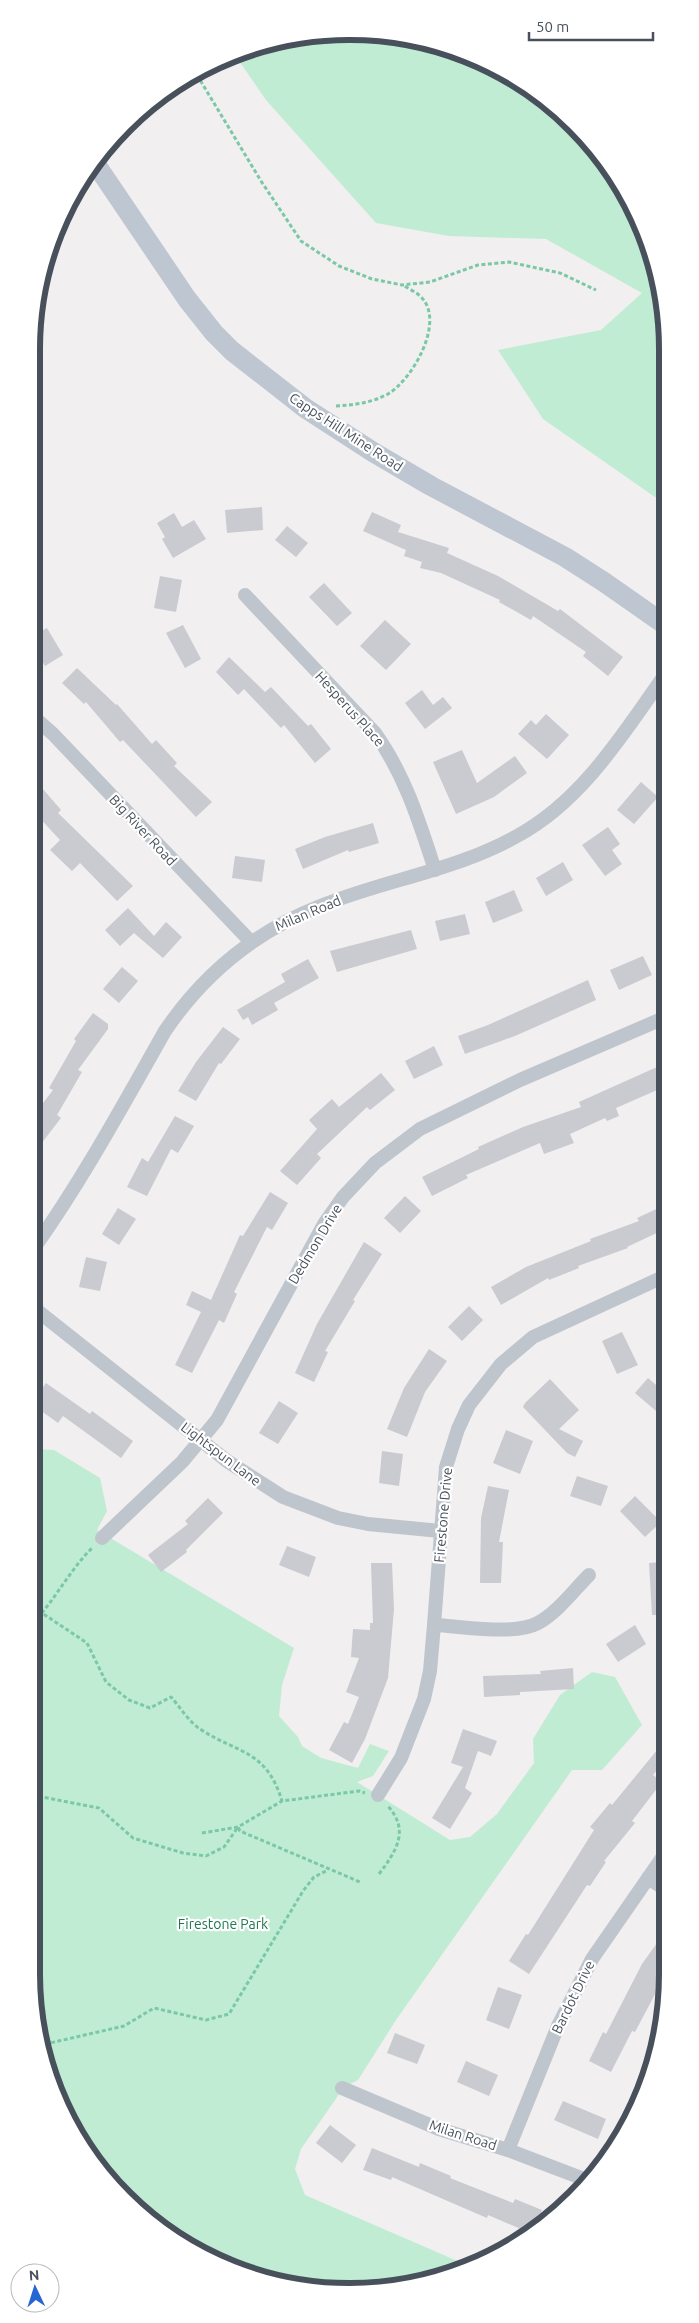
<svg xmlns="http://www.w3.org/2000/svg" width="699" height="2323" font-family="Ubuntu,sans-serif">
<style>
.green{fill:#c0ecd4}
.building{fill:#c9cbd1}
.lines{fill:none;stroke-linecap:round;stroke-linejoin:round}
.path{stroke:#7bc8a7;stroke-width:3;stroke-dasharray:4 2.5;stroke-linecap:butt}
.street{stroke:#bec5cd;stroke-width:14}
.secondary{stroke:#bec6d1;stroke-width:20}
.labels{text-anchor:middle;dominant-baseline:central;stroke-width:4.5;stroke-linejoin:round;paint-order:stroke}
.street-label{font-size:14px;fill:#48515b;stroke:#fff}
.park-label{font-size:14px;fill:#1d7851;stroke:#fff}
.rim{fill:none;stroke:#48515b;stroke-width:6}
</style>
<rect width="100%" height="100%" fill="#f1efef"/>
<g class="green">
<path d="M 287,37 L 411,37 L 508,74 L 575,125 L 635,209 L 665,308 L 665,504 L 543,419 L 498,350 L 601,330 L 642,293 L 546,239 L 449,236 L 376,223 L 266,100 L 237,58 Z"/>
<path d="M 33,1449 L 54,1450 L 100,1478 L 107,1511 L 97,1530 L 294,1648 L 282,1685 L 279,1716 L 298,1737 L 302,1746 L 321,1758 L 358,1768 L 370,1744 L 389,1751 L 373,1776 L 357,1782 L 450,1840 L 470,1837 L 497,1814 L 534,1763 L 533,1739 L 560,1695 L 592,1672 L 615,1677 L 642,1725 L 602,1770 L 572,1770 L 396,2020 L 358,2080 L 344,2087 L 301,2149 L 295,2169 L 305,2195 L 469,2266 L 452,2275 L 328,2291 L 208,2259 L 110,2184 L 55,2095 L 31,1973 Z"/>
</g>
<g class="building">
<path d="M 262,507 L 263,530 L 227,533 L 225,510 Z"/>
<path d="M 372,512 L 401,525 L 398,532 L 449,548 L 447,553 L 498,576 L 558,611 L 560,609 L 623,657 L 608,676 L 583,656 L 586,652 L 533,616 L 531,620 L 499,602 L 500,600 L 441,573 L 420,568 L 422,562 L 404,556 L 406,550 L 363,531 Z"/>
<path d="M 174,513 L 182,527 L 194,520 L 206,539 L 173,558 L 162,539 L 165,537 L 157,523 Z"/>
<path d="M 287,526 L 308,543 L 296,557 L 275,540 Z"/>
<path d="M 160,576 L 182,580 L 176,612 L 154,608 Z"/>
<path d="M 324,583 L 352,613 L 337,626 L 309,597 Z"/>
<path d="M 385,620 L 411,644 L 386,670 L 360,646 Z"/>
<path d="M 183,625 L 201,659 L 185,668 L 166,633 Z"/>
<path d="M 47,628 L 63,655 L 45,666 L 36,651 L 36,634 Z"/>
<path d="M 229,657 L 265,692 L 271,687 L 308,726 L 311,724 L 331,749 L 315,763 L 284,725 L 281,728 L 244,689 L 238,695 L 216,672 Z"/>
<path d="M 77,668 L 116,705 L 117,704 L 152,744 L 156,740 L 177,763 L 174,766 L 212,802 L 196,817 L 123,740 L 120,742 L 86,702 L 84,704 L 62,683 Z"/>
<path d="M 422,690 L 433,705 L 443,697 L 452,708 L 425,729 L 405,703 Z"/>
<path d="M 546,714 L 569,735 L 547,759 L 518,734 L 531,720 L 536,725 Z"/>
<path d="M 462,750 L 477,783 L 515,756 L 527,773 L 494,797 L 456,814 L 433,762 Z"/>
<path d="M 36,781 L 61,810 L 58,813 L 133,886 L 117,901 L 80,863 L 72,871 L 50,850 L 60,840 L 35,813 Z"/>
<path d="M 641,782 L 658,797 L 634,824 L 617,810 Z"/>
<path d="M 373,823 L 379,843 L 349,852 L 348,850 L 303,869 L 295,849 L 325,837 Z"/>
<path d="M 608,827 L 620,844 L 612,850 L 622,864 L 605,876 L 582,845 Z"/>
<path d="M 235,856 L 265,860 L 262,882 L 232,878 Z"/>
<path d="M 563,862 L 573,880 L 546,896 L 536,878 Z"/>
<path d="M 514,890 L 523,911 L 493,923 L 485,902 Z"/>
<path d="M 128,908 L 154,936 L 166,922 L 182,937 L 163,958 L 134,933 L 120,946 L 105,930 Z"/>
<path d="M 465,914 L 470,934 L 440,941 L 435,921 Z"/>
<path d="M 411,930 L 417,949 L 337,972 L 330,951 Z"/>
<path d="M 643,956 L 652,975 L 619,990 L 610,970 Z"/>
<path d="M 308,959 L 319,978 L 274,1003 L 278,1010 L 252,1025 L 248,1017 L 243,1020 L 237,1010 L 285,982 L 281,974 Z"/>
<path d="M 122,967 L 138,981 L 119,1003 L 103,989 Z"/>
<path d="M 588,980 L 596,1000 L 515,1036 L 465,1054 L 458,1036 L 488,1025 Z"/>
<path d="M 93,1013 L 108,1024 L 108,1029 L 78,1070 L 82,1072 L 57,1115 L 61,1118 L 34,1153 L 34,1115 L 53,1090 L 49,1088 L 76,1041 L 74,1039 Z"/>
<path d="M 223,1027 L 240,1039 L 221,1064 L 219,1063 L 196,1101 L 178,1091 L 196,1062 Z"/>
<path d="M 434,1046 L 443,1065 L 414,1079 L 405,1061 Z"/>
<path d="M 657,1067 L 664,1087 L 616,1108 L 619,1116 L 607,1121 L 605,1118 L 570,1134 L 574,1143 L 544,1154 L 540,1143 L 466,1175 L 468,1178 L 432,1196 L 422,1177 L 479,1149 L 478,1147 L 523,1127 L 581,1107 L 579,1102 Z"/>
<path d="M 381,1073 L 395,1090 L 370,1110 L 367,1107 L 317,1154 L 321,1158 L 297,1185 L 280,1171 L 317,1129 L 309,1120 L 332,1099 L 339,1107 Z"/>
<path d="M 175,1116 L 194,1126 L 178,1153 L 171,1149 L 147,1196 L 127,1187 L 142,1158 L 148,1162 Z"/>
<path d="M 270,1192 L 288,1203 L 272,1230 L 267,1227 L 234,1292 L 237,1294 L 224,1323 L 219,1320 L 192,1373 L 175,1365 L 201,1312 L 186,1305 L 192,1291 L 211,1300 L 240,1235 L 243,1236 Z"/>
<path d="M 405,1196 L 421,1211 L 400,1233 L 384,1218 Z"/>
<path d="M 663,1206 L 663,1230 L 627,1247 L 628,1248 L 578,1266 L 579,1268 L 549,1280 L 548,1278 L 501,1305 L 491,1287 L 526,1267 L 591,1241 L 590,1239 L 639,1221 L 637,1218 Z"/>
<path d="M 118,1208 L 136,1219 L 119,1245 L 102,1234 Z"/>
<path d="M 364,1242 L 382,1254 L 353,1300 L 355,1301 L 325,1351 L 328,1352 L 314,1382 L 295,1373 L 317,1324 Z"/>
<path d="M 86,1257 L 107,1262 L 100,1291 L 79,1287 Z"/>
<path d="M 469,1306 L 483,1320 L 462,1341 L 448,1327 Z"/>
<path d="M 622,1332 L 638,1365 L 617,1374 L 602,1341 Z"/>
<path d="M 429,1349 L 447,1361 L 425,1392 L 407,1437 L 387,1429 L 404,1388 Z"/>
<path d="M 648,1378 L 663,1391 L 663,1417 L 635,1393 Z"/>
<path d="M 550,1379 L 579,1410 L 559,1429 L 583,1441 L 575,1457 L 567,1453 L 523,1407 L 525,1403 Z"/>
<path d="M 46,1383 L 90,1414 L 92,1411 L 133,1441 L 121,1458 L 63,1416 L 58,1423 L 33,1405 L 33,1401 Z"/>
<path d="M 279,1401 L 298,1413 L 278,1444 L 259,1433 Z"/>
<path d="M 506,1430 L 533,1441 L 520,1474 L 493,1463 Z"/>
<path d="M 382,1451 L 403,1454 L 399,1486 L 379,1483 Z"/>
<path d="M 577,1476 L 608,1486 L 601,1506 L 570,1496 Z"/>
<path d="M 488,1486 L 509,1490 L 499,1542 L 503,1542 L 501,1583 L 480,1583 L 481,1518 Z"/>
<path d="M 635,1496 L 661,1522 L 645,1537 L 620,1511 Z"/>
<path d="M 208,1498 L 223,1513 L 186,1550 L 187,1552 L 161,1572 L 148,1555 L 188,1524 L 185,1521 Z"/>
<path d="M 287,1546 L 316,1557 L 309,1577 L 279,1565 Z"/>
<path d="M 663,1562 L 663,1615 L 652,1615 L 649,1563 Z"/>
<path d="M 371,1563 L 392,1563 L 394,1609 L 388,1678 L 365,1739 L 352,1763 L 329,1750 L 344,1722 L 348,1724 L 359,1697 L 346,1692 L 359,1658 L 351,1657 L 353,1629 L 370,1630 L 370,1623 L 373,1623 Z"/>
<path d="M 635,1625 L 646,1644 L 618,1662 L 606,1644 Z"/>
<path d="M 573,1668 L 574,1689 L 520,1692 L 520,1695 L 484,1697 L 483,1676 L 541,1674 L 540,1671 Z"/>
<path d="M 463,1729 L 497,1741 L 491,1756 L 478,1751 L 465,1788 L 472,1793 L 450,1829 L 432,1818 L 463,1767 L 451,1763 Z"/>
<path d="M 662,1744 L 662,1764 L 653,1775 L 662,1782 L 632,1821 L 635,1823 L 604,1861 L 606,1862 L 590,1886 L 587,1885 L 529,1974 L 509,1961 L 526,1934 L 528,1935 L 594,1830 L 590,1827 L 610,1803 L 612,1805 Z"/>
<path d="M 662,1936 L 662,1981 L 635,2032 L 632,2031 L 611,2072 L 589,2061 L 603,2032 L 606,2034 L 642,1964 Z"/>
<path d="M 498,1987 L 522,1995 L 509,2029 L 486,2020 Z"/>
<path d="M 395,2033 L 425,2045 L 417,2064 L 387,2053 Z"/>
<path d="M 466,2061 L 498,2075 L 489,2096 L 457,2082 Z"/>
<path d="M 563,2101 L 606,2119 L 598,2139 L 554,2120 Z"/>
<path d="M 330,2125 L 356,2145 L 342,2163 L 316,2143 Z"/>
<path d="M 372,2148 L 419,2167 L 420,2163 L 451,2176 L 450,2178 L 513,2203 L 515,2199 L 542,2210 L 533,2231 L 530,2233 L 488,2215 L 487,2218 L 392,2177 L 391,2180 L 363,2170 Z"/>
</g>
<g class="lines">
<g class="path">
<path d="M 197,75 L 261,181 L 301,241 L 339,266 L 372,279 L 402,285 L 430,282 L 478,265 L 509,262 L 560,273 L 596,290"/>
<path d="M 336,406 C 354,405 371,403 388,394 C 412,380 445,323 422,298 C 418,293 409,289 403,285"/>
<path d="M 33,1607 L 87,1643 L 106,1682 L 129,1700 L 150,1708 L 171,1697 C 180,1707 189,1722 200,1729 C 238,1754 266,1749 282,1801"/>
<path d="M 33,1623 C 55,1600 69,1571 92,1548"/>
<path d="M 32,1795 L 99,1808 L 133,1838 L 183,1853 L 206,1856 L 224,1847 L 238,1827 L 240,1831 L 360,1882"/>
<path d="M 202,1833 L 238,1827 L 282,1801 L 359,1791 L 365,1793"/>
<path d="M 379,1874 C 397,1850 410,1830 387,1805"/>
<path d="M 45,2041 L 50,2043 L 124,2026 L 154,2008 L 206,2020 L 229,2014 L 303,1891 L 314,1877 L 328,1870"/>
</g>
<g class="street">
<path d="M 245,595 L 375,733 C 405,775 419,821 435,870"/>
<path d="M 36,719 L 53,734 L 251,942"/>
<path d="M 34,1248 C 83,1179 123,1105 165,1031 C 203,975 255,932 318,907 C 383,880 455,871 517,836 C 582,801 623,734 664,676"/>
<path d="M 34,1308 L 227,1461 L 283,1497 L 338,1518 L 368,1524 L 440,1531"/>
<path d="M 102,1538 L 182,1462 L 217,1420 L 324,1224 L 343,1197 L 375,1163 L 420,1129 L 520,1080 L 664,1018"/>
<path d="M 434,1625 C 462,1626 514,1636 538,1623 C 558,1612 574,1590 589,1575"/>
<path d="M 378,1795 L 401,1758 L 424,1699 L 430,1671 L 434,1625 L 446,1467 L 458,1429 L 469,1405 L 501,1364 L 533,1337 L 663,1277"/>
<path d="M 648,1878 L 662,1887"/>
<path d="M 342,2088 L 439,2129 L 508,2150 L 584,2179"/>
<path d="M 508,2150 L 558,2026 L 592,1959 L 662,1858"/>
</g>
<path class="secondary" d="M 95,163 L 187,299 L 214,333 L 232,351 L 305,408 L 373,452 L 431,486 L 565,557 L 604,582 L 664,624"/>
</g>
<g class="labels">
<g class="street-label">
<text transform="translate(346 432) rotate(33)">Capps Hill Mine Road</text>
<text transform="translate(350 709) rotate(48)">Hesperus Place</text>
<text transform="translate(143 830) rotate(47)">Big River Road</text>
<text transform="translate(308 913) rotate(-23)">Milan Road</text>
<text transform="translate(315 1244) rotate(-59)">Dedmon Drive</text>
<text transform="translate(221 1454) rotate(37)">Lightspun Lane</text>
<text transform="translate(443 1515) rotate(-85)">Firestone Drive</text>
<text transform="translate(573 1997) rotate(-64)">Bardot Drive</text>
<text transform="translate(463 2135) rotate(18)">Milan Road</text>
</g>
<g class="park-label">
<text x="223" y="1924">Firestone Park</text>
</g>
</g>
<path d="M0 0H699V2323H0ZM349 40H350A309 309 0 0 1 659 349V1974A309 309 0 0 1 350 2283H349A309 309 0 0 1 40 1974V349A309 309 0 0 1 349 40Z" fill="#fff" fill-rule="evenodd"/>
<path class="rim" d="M349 40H350A309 309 0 0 1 659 349V1974A309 309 0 0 1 350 2283H349A309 309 0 0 1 40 1974V349A309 309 0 0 1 349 40Z"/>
<g transform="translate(35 2288) rotate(356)"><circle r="24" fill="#ffffff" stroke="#b6b9bd"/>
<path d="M0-4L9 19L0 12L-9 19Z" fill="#2566d5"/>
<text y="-8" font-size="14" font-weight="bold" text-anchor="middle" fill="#48515b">N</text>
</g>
<path d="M529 32v8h124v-8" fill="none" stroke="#48515b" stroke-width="2.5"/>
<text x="536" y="32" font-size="15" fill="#48515b" stroke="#ffffff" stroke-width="4" paint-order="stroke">50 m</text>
</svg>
